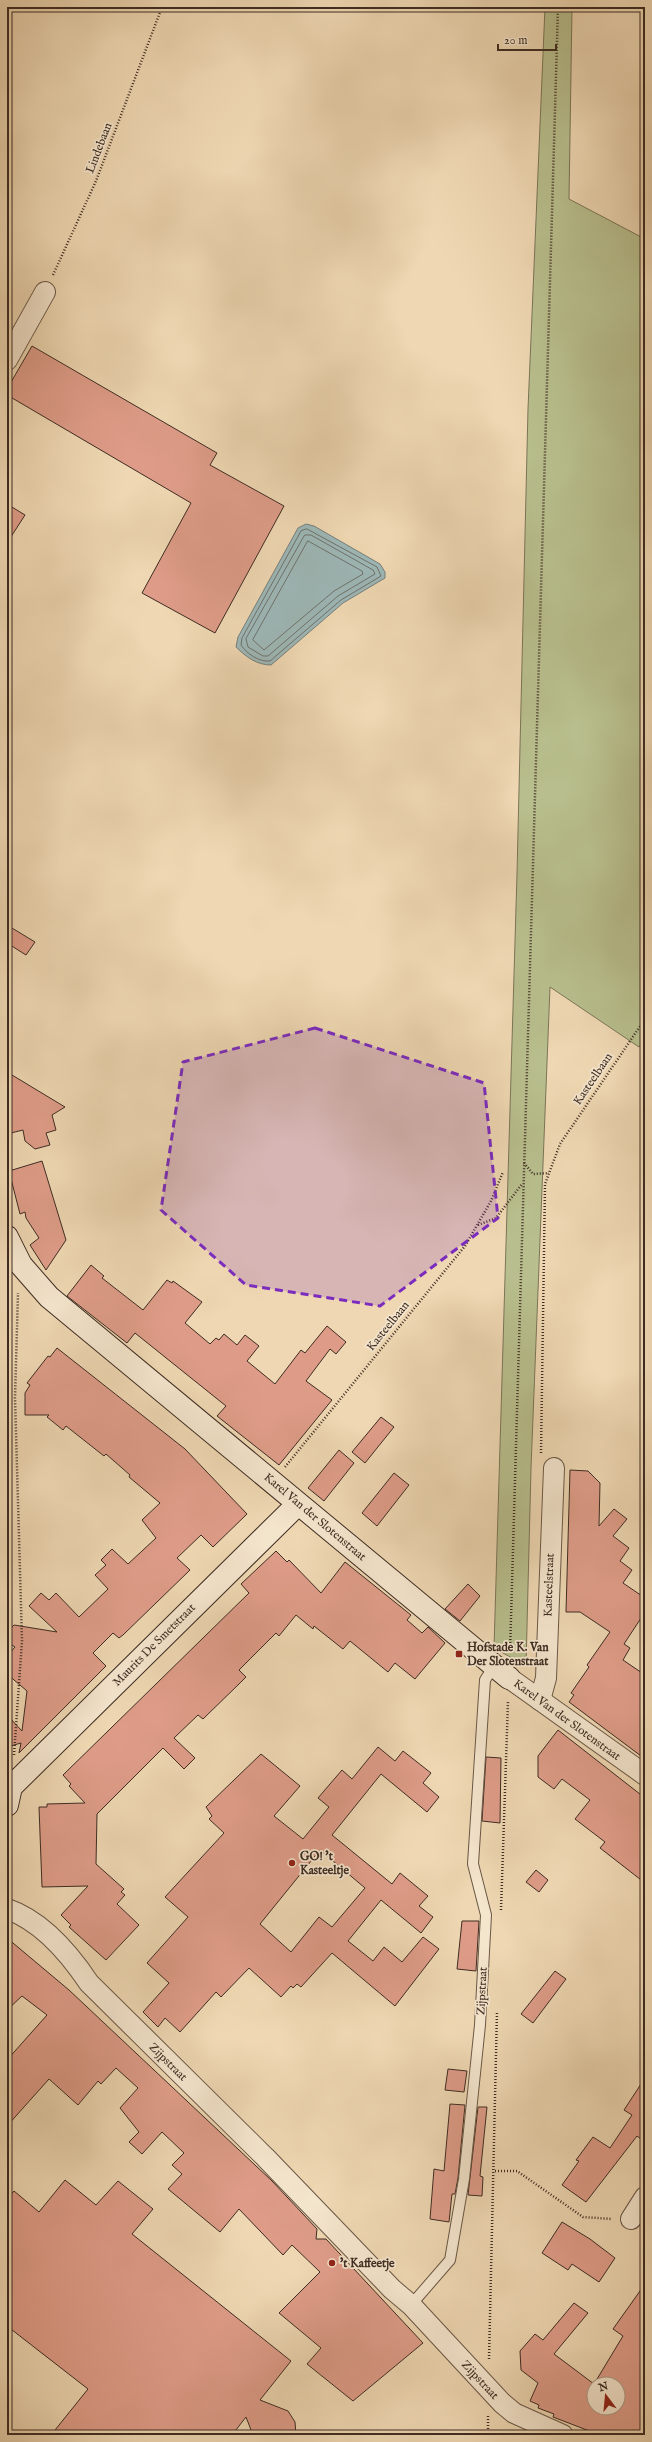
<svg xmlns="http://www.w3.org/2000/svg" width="652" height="2442" font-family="'IM FELL English',serif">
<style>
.green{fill:#b8be8d;stroke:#7b7558}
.water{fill:#9db7b6;stroke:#777f7b}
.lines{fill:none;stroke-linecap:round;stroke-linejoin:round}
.shore{stroke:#6e726c;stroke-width:1}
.building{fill:#de9c88;stroke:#3e2c22;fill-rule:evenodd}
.lane-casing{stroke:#6a5746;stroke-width:12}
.street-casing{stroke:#6a5746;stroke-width:22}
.secondary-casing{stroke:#3e2c22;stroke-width:24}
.path{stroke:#3e2c22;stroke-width:2.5;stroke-dasharray:1 2;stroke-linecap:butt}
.lane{stroke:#f4e5cd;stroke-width:10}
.street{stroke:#f4e5cd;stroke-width:20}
.secondary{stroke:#f4e5cd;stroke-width:22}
.marked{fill:#7b2cbf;fill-opacity:0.2;stroke:#7b2cbf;stroke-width:3;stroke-dasharray:8 5;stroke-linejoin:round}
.poi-dot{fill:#8f2418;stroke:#f4e5cd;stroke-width:1.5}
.labels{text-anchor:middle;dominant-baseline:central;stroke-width:3.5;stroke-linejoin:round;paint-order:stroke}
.street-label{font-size:12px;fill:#3e2c22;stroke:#f4e5cd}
.poi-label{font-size:12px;font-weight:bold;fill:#3e2c22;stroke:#f4e5cd;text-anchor:start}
</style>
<rect width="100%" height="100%" fill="#eed7b2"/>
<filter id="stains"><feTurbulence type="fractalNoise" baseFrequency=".005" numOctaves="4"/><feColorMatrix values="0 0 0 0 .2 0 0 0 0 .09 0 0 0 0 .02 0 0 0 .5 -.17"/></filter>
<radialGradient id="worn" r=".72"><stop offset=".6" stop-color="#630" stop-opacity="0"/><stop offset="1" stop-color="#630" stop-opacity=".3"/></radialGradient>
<path class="green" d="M 545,7 L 572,7 L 569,199 L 645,239 L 645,1039 L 639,1047 L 550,987 L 531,1468 L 526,1666 L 494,1648 L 517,874 L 528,409 Z"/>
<path class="water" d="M 306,524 L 314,526 L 380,564 L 385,572 L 385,578 L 343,603 L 271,665 C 257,665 246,657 236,647 L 238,637 L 298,528 Z"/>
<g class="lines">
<g class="shore">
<path d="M 307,529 L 377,567 L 381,576 L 341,600 L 270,661 C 259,662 247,654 241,645 L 242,638 L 301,531 Z"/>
<path d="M 305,535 L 311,535 L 373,570 L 375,574 L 338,596 L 268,656 L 263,656 L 248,647 L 246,639 Z"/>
<path d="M 308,541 L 362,571 L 363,574 L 334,591 L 264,650 L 253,640 Z"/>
</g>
</g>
<g class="building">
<path d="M 32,346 L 217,453 L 210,465 L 284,506 L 215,633 L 142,593 L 191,503 L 7,395 L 7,389 Z"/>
<path d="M 7,504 L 25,515 L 7,543 Z"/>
<path d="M 7,925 L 35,942 L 26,955 L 7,943 Z"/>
<path d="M 7,1072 L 65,1107 L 52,1115 L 56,1130 L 46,1133 L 50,1145 L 35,1149 L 25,1141 L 23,1130 L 7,1134 Z"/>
<path d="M 42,1161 L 66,1240 L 46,1270 L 30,1245 L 39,1238 L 26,1218 L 25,1212 L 20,1214 L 9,1171 Z"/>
<path d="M 91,1265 L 104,1276 L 102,1278 L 143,1310 L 167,1280 L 172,1283 L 173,1281 L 202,1302 L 185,1323 L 210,1344 L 216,1338 L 219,1340 L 224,1334 L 237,1345 L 245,1335 L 259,1346 L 247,1361 L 275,1384 L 301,1350 L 305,1353 L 327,1326 L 346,1342 L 336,1354 L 330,1349 L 306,1381 L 332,1400 L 279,1465 L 217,1416 L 226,1406 L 135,1333 L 127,1343 L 67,1296 Z"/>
<path d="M 57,1348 L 185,1449 L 247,1514 L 213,1547 L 201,1535 L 177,1558 L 190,1570 L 123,1635 L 119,1638 L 113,1633 L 93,1653 L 106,1666 L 19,1753 L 21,1743 L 7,1747 L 7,1715 L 22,1731 L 27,1691 L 7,1674 L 7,1656 L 15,1647 L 7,1642 L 7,1632 L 14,1625 L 57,1632 L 29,1606 L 41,1593 L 49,1600 L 56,1593 L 79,1617 L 108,1589 L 95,1575 L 106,1565 L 101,1560 L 112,1549 L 128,1564 L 156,1538 L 142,1520 L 160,1503 L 129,1477 L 130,1475 L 106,1454 L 104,1456 L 66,1426 L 63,1430 L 47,1417 L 49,1415 L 25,1415 L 25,1393 L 30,1385 L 27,1383 L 48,1356 L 50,1357 Z"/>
<path d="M 381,1417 L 394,1427 L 365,1463 L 352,1452 Z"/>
<path d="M 339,1450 L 354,1463 L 324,1501 L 308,1488 Z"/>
<path d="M 570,1470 L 588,1471 L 600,1483 L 599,1526 L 614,1509 L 627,1519 L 613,1536 L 629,1548 L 620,1561 L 632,1570 L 623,1583 L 645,1598 L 645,1612 L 624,1644 L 630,1648 L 623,1660 L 645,1675 L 645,1759 L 569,1702 L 574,1695 L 571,1693 L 589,1667 L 587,1665 L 610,1632 L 580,1612 L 566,1612 Z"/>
<path d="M 394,1473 L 409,1485 L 377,1526 L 362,1513 Z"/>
<path d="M 276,1551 L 287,1562 L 289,1560 L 321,1593 L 345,1562 L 411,1615 L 407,1620 L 422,1633 L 428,1627 L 445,1643 L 415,1679 L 395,1663 L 388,1672 L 350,1641 L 343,1649 L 314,1626 L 313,1629 L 296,1615 L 279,1636 L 276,1633 L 239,1670 L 246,1677 L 240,1683 L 203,1719 L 198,1715 L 174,1738 L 195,1758 L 184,1769 L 163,1748 L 97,1814 L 96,1864 L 124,1889 L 121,1892 L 125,1895 L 117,1904 L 139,1925 L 106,1960 L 69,1927 L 71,1925 L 61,1915 L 88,1886 L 42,1887 L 39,1807 L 47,1807 L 47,1804 L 85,1803 L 69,1786 L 71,1784 L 63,1775 L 249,1593 L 241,1584 Z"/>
<path d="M 468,1584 L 480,1596 L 460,1621 L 445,1609 Z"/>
<path d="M 558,1730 L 645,1798 L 645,1883 L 600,1848 L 605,1842 L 575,1819 L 590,1800 L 562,1779 L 554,1789 L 538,1777 L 538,1756 Z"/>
<path d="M 378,1747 L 395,1761 L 403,1751 L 431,1773 L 423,1783 L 439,1797 L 427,1812 L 381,1774 L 332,1835 L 392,1884 L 400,1873 L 428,1896 L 419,1906 L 433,1917 L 421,1933 L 381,1900 L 348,1941 L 373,1961 L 384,1947 L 402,1962 L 423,1937 L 439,1949 L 395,2006 L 332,1953 L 301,1987 L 297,1984 L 293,1988 L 291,1986 L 281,1997 L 249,1968 L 221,1997 L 216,1992 L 180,2032 L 165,2018 L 158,2027 L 143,2012 L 169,1983 L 147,1963 L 188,1917 L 165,1897 L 224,1833 L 209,1819 L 212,1816 L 206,1807 L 261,1754 L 300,1786 L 274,1816 L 303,1839 L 329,1807 L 318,1798 L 342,1770 L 352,1779 ZM 320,1850 L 365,1888 L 332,1927 L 319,1917 L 291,1952 L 260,1924 Z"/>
<path d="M 486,1757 L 501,1758 L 500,1823 L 482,1821 Z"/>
<path d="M 536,1870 L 548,1880 L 539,1892 L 526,1882 Z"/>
<path d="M 462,1921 L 479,1921 L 476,1971 L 457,1969 Z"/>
<path d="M 7,1938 L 69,1990 L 272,2181 L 317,2229 L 316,2239 L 326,2239 L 423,2343 L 353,2401 L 307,2364 L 321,2348 L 279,2313 L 320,2272 L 292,2245 L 283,2255 L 239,2209 L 220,2232 L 168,2189 L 182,2174 L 172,2165 L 184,2153 L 162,2132 L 142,2154 L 129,2142 L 139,2132 L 120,2108 L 138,2088 L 116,2068 L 101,2084 L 98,2081 L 78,2105 L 49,2079 L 7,2126 L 7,2060 L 47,2015 L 22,1996 L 7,2010 Z"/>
<path d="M 555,1971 L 566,1979 L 533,2023 L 521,2014 Z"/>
<path d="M 448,2069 L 467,2071 L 464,2092 L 445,2090 Z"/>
<path d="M 645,2078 L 645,2142 L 637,2136 L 586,2202 L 562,2185 L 579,2161 L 576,2160 L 593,2137 L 610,2148 L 632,2115 L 624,2110 Z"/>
<path d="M 450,2104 L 465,2105 L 458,2178 L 455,2194 L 452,2194 L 449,2222 L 430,2219 L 434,2169 L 444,2171 Z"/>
<path d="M 478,2107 L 487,2107 L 480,2176 L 483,2177 L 482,2196 L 468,2195 Z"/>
<path d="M 65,2180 L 96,2205 L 118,2181 L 153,2209 L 132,2234 L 291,2361 L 260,2400 L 288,2411 L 295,2422 L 296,2435 L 253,2435 L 246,2417 L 232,2435 L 51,2435 L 88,2389 L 7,2326 L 7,2199 L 14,2191 L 39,2212 Z"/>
<path d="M 562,2222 L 590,2239 L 615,2258 L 599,2282 L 572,2264 L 568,2270 L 542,2253 Z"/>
<path d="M 645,2284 L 645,2435 L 600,2435 L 553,2417 L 554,2414 L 538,2408 L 539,2405 L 530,2401 L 538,2383 L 521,2370 L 520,2351 L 535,2334 L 543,2340 L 574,2303 L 588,2313 L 554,2354 L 594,2384 L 594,2408 L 618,2408 L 618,2384 L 594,2384 L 623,2336 L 613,2329 Z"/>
</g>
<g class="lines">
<defs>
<path id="lane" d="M 411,2305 L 450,2260 L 464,2179 L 480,2025 L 486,1915 L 473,1864 L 485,1680 L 494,1666"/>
<g id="street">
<path d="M 7,360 L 45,292"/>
<path d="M 509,1678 L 645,1775"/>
<path d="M 540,1700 L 546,1678 L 554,1468"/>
<path d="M 7,1909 C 42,1921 69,1953 89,1983 L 265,2157 L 392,2289 L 411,2305 L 502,2403 L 514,2413 L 563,2435"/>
<path d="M 631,2219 L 645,2197"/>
</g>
<g id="secondary">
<path d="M 7,1237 L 21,1265 L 49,1297 L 509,1678"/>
<path d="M 7,1805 L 11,1787 L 298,1504"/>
</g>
</defs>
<use href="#lane" class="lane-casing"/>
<use href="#street" class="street-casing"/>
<use href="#secondary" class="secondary-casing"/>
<g class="path">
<path d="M 53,275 L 96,181 L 162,7"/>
<path d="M 524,1163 L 533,1174 L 549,1173"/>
<path d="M 478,1225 L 496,1218 L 522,1184"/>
<path d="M 541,1453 L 545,1184 L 560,1144 L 645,1019"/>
<path d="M 285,1467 L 465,1246 L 491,1201 L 503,1172"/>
<path d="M 510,1652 L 558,7"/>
<path d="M 14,1755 L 22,1641 L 15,1398 L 18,1293"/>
<path d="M 501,1910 L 508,1701"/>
<path d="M 495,2171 L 517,2171 L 583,2217 L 612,2219"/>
<path d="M 489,2359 L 497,2011"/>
<path d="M 488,2435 L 488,2416"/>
</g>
<use href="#lane" class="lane"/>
<use href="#street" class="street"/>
<use href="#secondary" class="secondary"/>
</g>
<path class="marked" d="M 315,1028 L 484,1083 L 498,1218 L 380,1306 L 246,1285 L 161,1210 L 183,1062 Z"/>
<g class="poi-dot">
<rect x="455" y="1650" width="8" height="8" rx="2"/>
<circle cx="292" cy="1863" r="4"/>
<circle cx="332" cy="2263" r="4"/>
</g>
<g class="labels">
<g class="street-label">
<text transform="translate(99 148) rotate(-69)">Lindebaan</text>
<text transform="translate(593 1079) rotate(-56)">Kasteelbaan</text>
<text transform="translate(388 1326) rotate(-51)">Kasteelbaan</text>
<text transform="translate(315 1517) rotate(40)">Karel Van der Slotenstraat</text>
<text transform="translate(549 1585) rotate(-88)">Kasteelstraat</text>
<text transform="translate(154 1645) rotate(-45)">Maurits De Smetstraat</text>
<text transform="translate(567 1720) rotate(36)">Karel Van der Slotenstraat</text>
<text transform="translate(482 1991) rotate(-87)">Zijpstraat</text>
<text transform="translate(168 2062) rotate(45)">Zijpstraat</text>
<text transform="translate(480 2380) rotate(47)">Zijpstraat</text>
</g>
<g class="poi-label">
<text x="467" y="1647">Hofstade K. Van<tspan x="467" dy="14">Der Slotenstraat</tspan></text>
<text x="300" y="1856">GO! 't<tspan x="300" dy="14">Kasteeltje</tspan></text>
<text x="340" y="2263">'t Kaffeetje</text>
</g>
</g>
<rect width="652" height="2442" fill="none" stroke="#eed7b2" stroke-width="24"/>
<rect x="8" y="8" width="636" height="2426" fill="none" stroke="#3e2c22" stroke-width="2"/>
<rect x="12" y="12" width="628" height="2418" fill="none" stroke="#3e2c22"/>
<g transform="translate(606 2396) rotate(344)"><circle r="19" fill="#f4e5cd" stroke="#ab9b89"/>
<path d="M0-3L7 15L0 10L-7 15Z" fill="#8f2418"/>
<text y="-6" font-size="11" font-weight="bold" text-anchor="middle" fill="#3e2c22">N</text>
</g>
<path d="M498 44v6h58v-6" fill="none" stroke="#3e2c22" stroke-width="2"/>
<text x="504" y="44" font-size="12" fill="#3e2c22" stroke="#f4e5cd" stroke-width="3" paint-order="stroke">20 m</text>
<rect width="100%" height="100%" filter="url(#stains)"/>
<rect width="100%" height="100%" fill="url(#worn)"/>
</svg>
